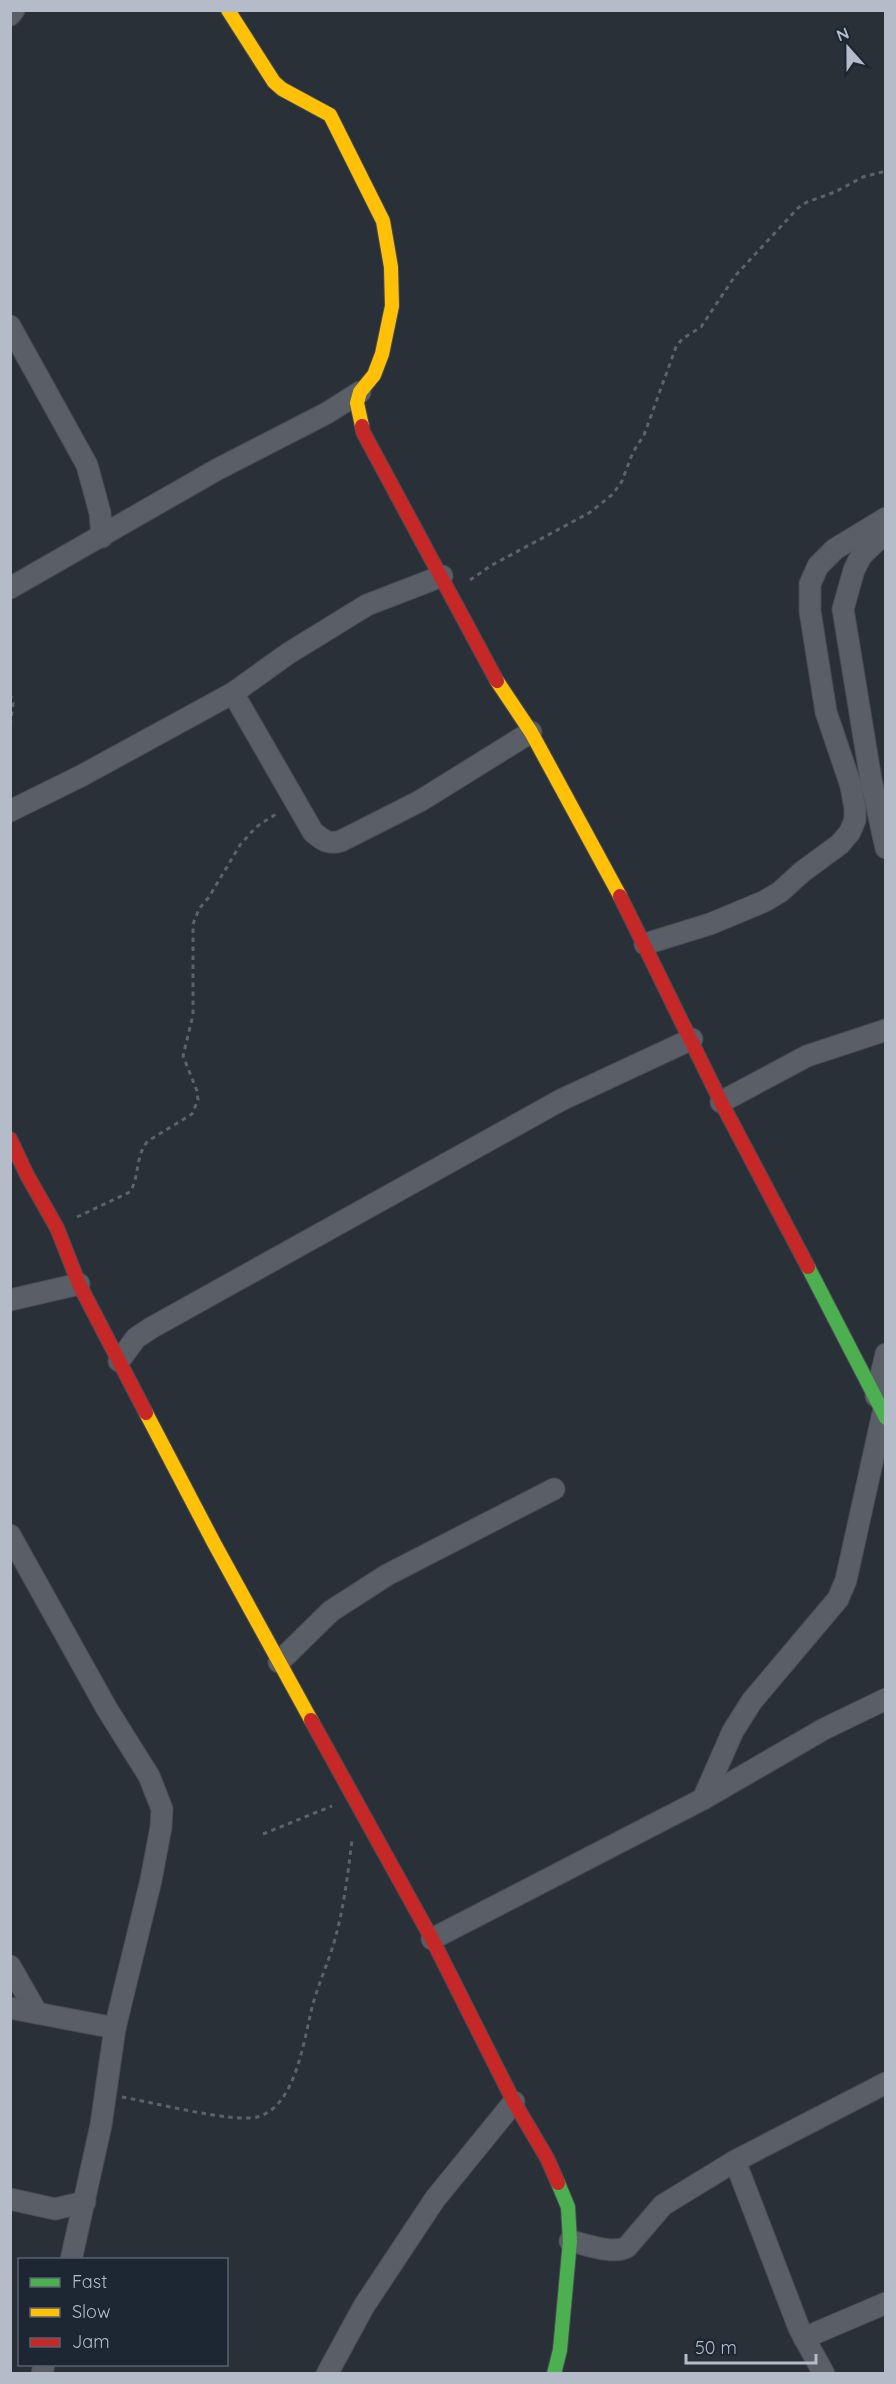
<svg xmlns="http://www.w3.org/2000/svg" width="896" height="2384" font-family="Quicksand,sans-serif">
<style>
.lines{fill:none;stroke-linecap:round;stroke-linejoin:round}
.street-casing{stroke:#484c53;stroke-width:23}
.fast-casing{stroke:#484c53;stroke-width:16}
.slow-casing{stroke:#484c53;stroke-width:16}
.jam-casing{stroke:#484c53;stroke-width:16}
.path{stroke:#5d636a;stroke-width:3;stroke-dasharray:4.5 4.5;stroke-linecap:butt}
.street{stroke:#5a5e66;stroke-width:21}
.fast{stroke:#4caf50;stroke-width:14}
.slow{stroke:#ffc107;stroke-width:14}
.jam{stroke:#c62828;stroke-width:14}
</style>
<rect width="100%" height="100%" fill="#2a3038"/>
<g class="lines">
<defs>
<g id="street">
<path d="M 10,15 L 14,10"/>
<path d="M 10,326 L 87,465 L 100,513 L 102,537"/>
<path d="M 886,532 L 861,556 L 854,570 L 843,609 L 871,780 L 886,848"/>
<path d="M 10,588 L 218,469 L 327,413 L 360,392"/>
<path d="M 233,693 L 313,832 C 323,840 328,845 341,841 L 420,801 L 531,732"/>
<path d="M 10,811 L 81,776 L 233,693 L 289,653 L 367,605 L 442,576"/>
<path d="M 645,944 L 710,924 L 765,901 L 780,892 L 802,872 L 840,844 L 850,832 L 855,820 L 855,808 L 851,786 L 826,712 L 810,611 L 810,584 L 818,566 L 835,549 L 886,518"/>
<path d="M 721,1102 L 807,1056 L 886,1030"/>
<path d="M 10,1300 L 79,1284"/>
<path d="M 119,1361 L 136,1338 L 151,1328 L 561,1100 L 692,1039"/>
<path d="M 876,1396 L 886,1354"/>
<path d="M 10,1535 L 107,1709 L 149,1776 L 162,1809 L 161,1827 L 151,1880 L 115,2028 L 101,2125 L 71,2260"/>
<path d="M 279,1662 L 331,1611 L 387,1575 L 554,1489"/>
<path d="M 703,1799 L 733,1731 L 752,1701 L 838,1599 L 846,1580 L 883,1413"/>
<path d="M 432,1939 L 703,1799 L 824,1729 L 886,1699"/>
<path d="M 10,1966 L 37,2013"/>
<path d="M 10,2008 L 115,2028"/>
<path d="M 735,2161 L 799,2328 L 824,2374"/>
<path d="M 10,2199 L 55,2209 L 85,2202"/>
<path d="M 570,2241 C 586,2244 612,2255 627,2247 L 663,2205 L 735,2161 L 886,2083"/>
<path d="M 804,2338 L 886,2303"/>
<path d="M 42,2374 L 44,2364"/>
<path d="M 327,2374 L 364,2306 L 435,2199 L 514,2102"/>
</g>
<g id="fast">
<path d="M 808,1267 L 886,1418"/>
<path d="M 554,2374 L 560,2350 L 570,2241 L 568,2207 L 558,2183"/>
</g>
<g id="slow">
<path d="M 228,10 L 274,82 L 282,89 L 330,115 L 383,221 L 391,267 L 392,306 L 382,354 L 374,375 L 360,392 L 357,403 L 362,426"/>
<path d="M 497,681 L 531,732 L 620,896"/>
<path d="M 146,1413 L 214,1543 L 311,1720"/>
</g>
<g id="jam">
<path d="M 362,426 L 363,432 L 497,681"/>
<path d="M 620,896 L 721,1102 L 808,1267"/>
<path d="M 10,1139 L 27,1175 L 57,1228 L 79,1284 L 146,1413"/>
<path d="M 311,1720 L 432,1939 L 514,2102 L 547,2158 L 558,2183"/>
</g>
</defs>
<use href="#street" class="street-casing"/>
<use href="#fast" class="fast-casing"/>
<use href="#slow" class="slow-casing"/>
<use href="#jam" class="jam-casing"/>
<g class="path">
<path d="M 470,580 L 492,565 L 589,513 L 613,494 L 622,481 L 633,452 L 644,435 L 676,347 L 682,339 L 701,327 L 735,276 L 798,208 L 807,202 L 835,192 L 863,177 L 886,171"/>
<path d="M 10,694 L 13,703 L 10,728"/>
<path d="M 77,1217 L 130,1192 C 140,1176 135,1155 148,1141 L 192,1114 L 198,1100 L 197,1091 L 183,1056 L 193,1015 L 193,924 L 199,909 L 209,897 L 240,845 L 256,827 L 279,812"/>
<path d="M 263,1834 L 332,1806"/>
<path d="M 122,2097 C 151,2102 233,2123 257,2117 C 297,2107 304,2036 313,2004 C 319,1982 329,1961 335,1939 C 344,1907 348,1873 352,1840"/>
</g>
<use href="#street" class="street"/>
<use href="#fast" class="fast"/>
<use href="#slow" class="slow"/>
<use href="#jam" class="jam"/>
</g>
<rect width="896" height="2384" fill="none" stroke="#b4bcc9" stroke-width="24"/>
<rect x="18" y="2258" width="210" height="108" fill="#1d2633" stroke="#59626f" stroke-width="1.5"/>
<rect x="30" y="2278" width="30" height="9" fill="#4caf50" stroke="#59626f" stroke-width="1.5"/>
<text x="72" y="2288" font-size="18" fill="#b4bcc9">Fast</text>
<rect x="30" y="2308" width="30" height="9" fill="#ffc107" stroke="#59626f" stroke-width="1.5"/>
<text x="72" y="2318" font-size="18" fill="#b4bcc9">Slow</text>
<rect x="30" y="2338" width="30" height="9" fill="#c62828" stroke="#59626f" stroke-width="1.5"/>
<text x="72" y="2348" font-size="18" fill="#b4bcc9">Jam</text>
<g transform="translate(848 48) rotate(339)" stroke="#1d2633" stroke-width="4.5" paint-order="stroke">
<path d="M0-4.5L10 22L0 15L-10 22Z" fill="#b4bcc9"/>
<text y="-9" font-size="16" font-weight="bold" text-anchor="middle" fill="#b4bcc9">N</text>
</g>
<path d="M686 2354v9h130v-9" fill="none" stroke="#b4bcc9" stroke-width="3"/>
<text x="695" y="2354" font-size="18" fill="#b4bcc9" stroke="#1d2633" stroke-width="4.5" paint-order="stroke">50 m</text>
</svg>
